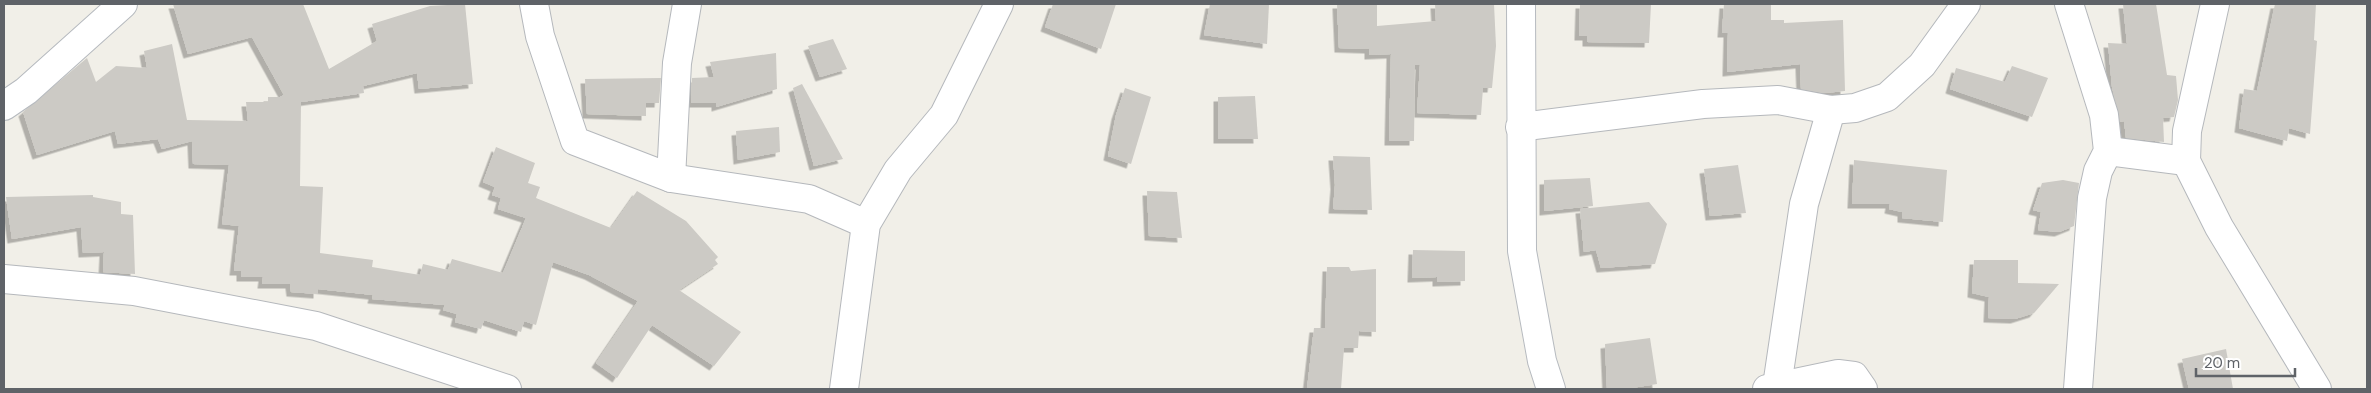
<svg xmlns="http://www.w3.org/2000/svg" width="2371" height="393" font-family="'DM Sans',sans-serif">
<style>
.building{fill:#cccac5;filter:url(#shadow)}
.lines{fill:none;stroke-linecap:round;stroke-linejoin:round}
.street-casing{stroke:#b5b8bc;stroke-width:30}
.secondary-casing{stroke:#b6babf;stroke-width:30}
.street{stroke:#fff;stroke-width:28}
.secondary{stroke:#fff;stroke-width:28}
</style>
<defs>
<filter id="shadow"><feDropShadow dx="-4.5" dy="4.5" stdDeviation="0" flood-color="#0004"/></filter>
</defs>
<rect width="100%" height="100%" fill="#f1efe8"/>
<g class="building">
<path d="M 173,4 L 303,4 L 329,69 L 377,41 L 372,24 L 430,6 L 465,4 L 473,84 L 419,89 L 417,73 L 363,86 L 364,93 L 301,102 L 300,186 L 323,187 L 320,253 L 373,260 L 372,267 L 420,275 L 423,264 L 448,270 L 452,259 L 503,273 L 526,218 L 498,209 L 501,198 L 492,195 L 495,187 L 483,182 L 496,147 L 535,163 L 528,183 L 540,187 L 536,198 L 611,228 L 637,191 L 686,221 L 718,257 L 715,260 L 718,264 L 679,290 L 741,332 L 714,366 L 652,325 L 617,378 L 596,363 L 638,301 L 589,275 L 553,262 L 536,325 L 524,321 L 521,332 L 484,320 L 481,329 L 455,322 L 457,314 L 443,310 L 445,305 L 372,299 L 373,295 L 318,289 L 318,294 L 291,292 L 290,284 L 262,284 L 263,277 L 241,277 L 241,271 L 234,271 L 239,226 L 222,224 L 229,165 L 193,164 L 192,141 L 162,149 L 158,139 L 118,144 L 115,131 L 37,155 L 23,112 L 87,58 L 96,82 L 116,66 L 147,68 L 144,51 L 172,44 L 187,120 L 248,121 L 246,102 L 268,102 L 268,97 L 280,97 L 284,95 L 252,37 L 188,54 Z"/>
<path d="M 1053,4 L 1116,4 L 1101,49 L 1045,27 Z"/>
<path d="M 1210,4 L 1269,4 L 1267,44 L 1204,35 Z"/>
<path d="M 1337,4 L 1377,4 L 1377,26 L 1436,21 L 1435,4 L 1494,4 L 1496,46 L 1492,88 L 1483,88 L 1481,115 L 1417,113 L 1420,65 L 1415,65 L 1414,141 L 1389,141 L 1391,54 L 1369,55 L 1369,49 L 1339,48 Z"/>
<path d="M 1580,4 L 1651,4 L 1649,43 L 1587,42 L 1587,36 L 1579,36 Z"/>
<path d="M 1724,4 L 1771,4 L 1771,20 L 1784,20 L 1784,23 L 1843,20 L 1845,91 L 1824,93 L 1801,89 L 1800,64 L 1727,72 L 1728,33 L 1722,33 Z"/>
<path d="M 2123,4 L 2156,4 L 2167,75 L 2176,76 L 2178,100 L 2174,117 L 2163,118 L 2164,142 L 2126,138 L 2124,121 L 2120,122 L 2112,87 L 2108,43 L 2127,44 Z"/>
<path d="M 2275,4 L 2316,4 L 2314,40 L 2317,41 L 2310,134 L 2289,128 L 2287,141 L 2239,128 L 2244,89 L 2257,91 Z"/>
<path d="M 833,39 L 847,69 L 820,77 L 808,46 Z"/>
<path d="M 776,53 L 777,89 L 716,107 L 716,103 L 691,103 L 692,78 L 714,77 L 710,62 Z"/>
<path d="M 2012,66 L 2048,78 L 2032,117 L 1950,89 L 1956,68 L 2005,82 Z"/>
<path d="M 661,78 L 659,103 L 646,103 L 646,116 L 587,114 L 585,79 Z"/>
<path d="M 802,84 L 843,159 L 814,166 L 793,88 Z"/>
<path d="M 1125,88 L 1151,97 L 1131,164 L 1108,156 L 1116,115 Z"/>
<path d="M 1255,96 L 1258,139 L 1218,139 L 1218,97 Z"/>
<path d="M 779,127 L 780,152 L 738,160 L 736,131 Z"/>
<path d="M 1333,156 L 1370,157 L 1372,210 L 1333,209 L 1335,185 Z"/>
<path d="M 1854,160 L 1947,170 L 1943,222 L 1902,218 L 1902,212 L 1889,209 L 1890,204 L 1852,204 Z"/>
<path d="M 1738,165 L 1746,213 L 1710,216 L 1704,169 Z"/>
<path d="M 1590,178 L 1593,206 L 1544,211 L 1544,180 Z"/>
<path d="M 2063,180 L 2079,183 L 2074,226 L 2059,232 L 2038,230 L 2041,212 L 2033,210 L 2042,183 Z"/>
<path d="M 1147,191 L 1177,192 L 1182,238 L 1149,236 Z"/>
<path d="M 93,195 L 93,197 L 121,202 L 121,214 L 133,215 L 135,274 L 103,272 L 104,252 L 83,253 L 81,227 L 12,239 L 6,197 Z"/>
<path d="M 1649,202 L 1667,224 L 1655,264 L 1601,268 L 1596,250 L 1584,252 L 1580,209 Z"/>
<path d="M 1413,250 L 1465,251 L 1465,281 L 1437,282 L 1437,277 L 1412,278 Z"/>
<path d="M 1974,260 L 2018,260 L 2018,283 L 2059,284 L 2034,313 L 2015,319 L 1988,318 L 1989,297 L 1972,293 Z"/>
<path d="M 1327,267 L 1349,267 L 1351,271 L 1376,269 L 1376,332 L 1359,331 L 1358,348 L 1344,348 L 1341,389 L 1307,389 L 1314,328 L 1325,328 Z"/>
<path d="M 1650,338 L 1657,384 L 1625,389 L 1607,389 L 1605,344 Z"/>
<path d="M 2226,349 L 2233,389 L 2189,389 L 2182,359 Z"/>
</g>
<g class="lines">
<defs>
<g id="street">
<path d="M 534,4 L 540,36 L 575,141 L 671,178 L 809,199 L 866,224"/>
<path d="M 2069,4 L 2104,115 L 2108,151 L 2098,171 L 2092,198 L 2078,389"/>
<path d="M 2215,4 L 2187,131 L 2186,161 L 2219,227 L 2317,389"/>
<path d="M 1520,127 L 1703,104 L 1778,100 L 1831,110 L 1855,108 L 1887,97 L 1922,65 L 1966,4"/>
<path d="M 2108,151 L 2186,161"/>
<path d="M 671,178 L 677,63 L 687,4"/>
<path d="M 4,279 L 134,291 L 316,326 L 507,389"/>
<path d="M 1777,386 L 1804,204 L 1831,110"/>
<path d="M 844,389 L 866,224 L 898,170 L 944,115 L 999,4"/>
<path d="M 1767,389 L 1838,374 L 1854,376 L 1863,389"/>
</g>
<g id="secondary">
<path d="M 1521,4 L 1522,251 L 1542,361 L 1551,389"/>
<path d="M 4,106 L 26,91 L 123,4"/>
</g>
</defs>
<use href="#street" class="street-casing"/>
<use href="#secondary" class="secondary-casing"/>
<use href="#street" class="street"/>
<use href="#secondary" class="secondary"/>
</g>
<rect width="2371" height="393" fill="none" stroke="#5f6368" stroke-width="10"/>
<path d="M2196 368v8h99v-8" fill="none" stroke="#5f6368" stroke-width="2.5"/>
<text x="2204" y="368" font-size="15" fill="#5f6368" stroke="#ffffff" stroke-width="4" paint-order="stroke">20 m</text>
</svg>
